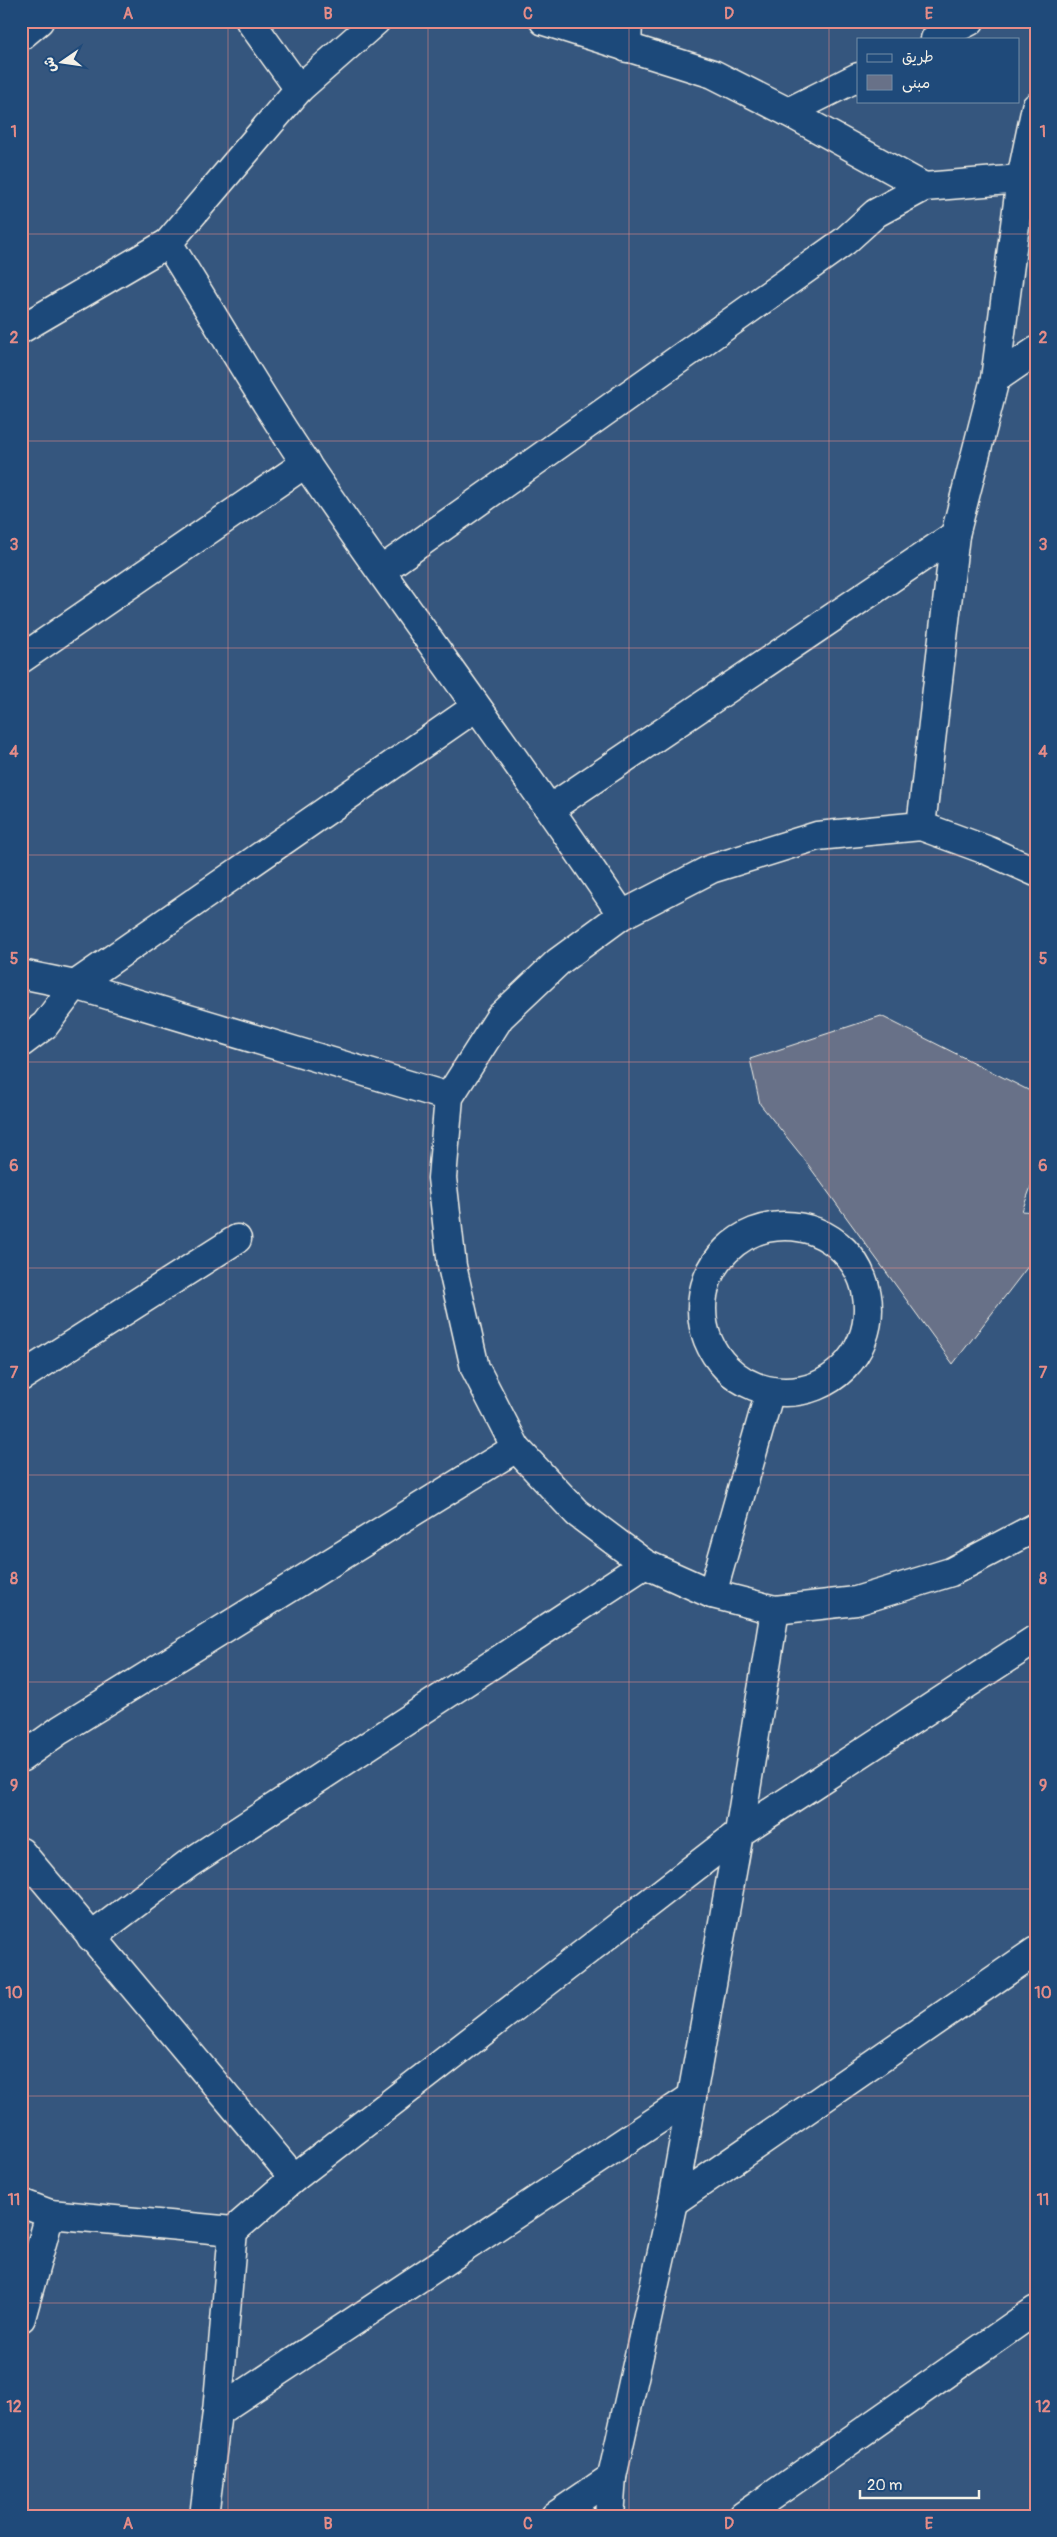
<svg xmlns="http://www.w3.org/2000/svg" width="1057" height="2537" font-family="Pangolin,'Playpen Sans Arabic',sans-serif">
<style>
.building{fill:#687188;stroke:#f4f1e8}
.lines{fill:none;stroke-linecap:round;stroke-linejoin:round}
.street-casing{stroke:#f4f1e8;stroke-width:31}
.street{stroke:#1f4a7a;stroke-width:28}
.grid{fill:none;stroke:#e58c88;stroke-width:1;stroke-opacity:0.55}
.neatline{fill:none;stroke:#e58c88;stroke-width:2}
.grid-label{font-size:16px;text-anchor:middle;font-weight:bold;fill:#e58c88}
</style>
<rect width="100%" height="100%" fill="#35567e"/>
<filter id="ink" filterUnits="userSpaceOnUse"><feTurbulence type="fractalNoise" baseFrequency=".02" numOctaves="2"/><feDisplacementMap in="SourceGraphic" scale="10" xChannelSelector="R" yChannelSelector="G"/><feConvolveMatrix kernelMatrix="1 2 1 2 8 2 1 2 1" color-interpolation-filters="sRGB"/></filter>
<g filter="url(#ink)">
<path class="building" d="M 881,1016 L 1036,1094 L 1036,1173 L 1022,1211 L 1036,1212 L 1036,1256 L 953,1364 L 801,1155 L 760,1104 L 750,1059 Z"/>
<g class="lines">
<defs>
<g id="street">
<path d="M 250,21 L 299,89"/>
<path d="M 544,21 L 713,74 L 788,112 L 924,187"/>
<path d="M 21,36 L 39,21"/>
<path d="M 935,39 L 970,21"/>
<path d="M 627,48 L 628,21"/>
<path d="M 788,112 L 858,77"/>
<path d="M 168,243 C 214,316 257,392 306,464 C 409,616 520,762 622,915"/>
<path d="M 21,329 L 168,243 L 299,89 L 376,21"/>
<path d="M 995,379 L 1036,351"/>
<path d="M 382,570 L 845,241 L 876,213 L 924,187 L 1021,179"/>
<path d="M 21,659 L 306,463"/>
<path d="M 551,808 L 955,535"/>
<path d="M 921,826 L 955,535 L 995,379 L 1021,179 L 1036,107"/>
<path d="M 1036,872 L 989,851 L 921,826 L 817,836 L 711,869 L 622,915 L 558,962 L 500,1017 L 449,1097 L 442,1178 L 452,1266 L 475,1368 L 516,1448 L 577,1513 L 645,1564 L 712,1594 L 775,1610 L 856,1601 L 951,1572 L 1036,1527"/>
<path d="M 21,974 L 75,985 L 449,1097"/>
<path d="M 21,1043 L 45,1025 L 75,985 L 476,707"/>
<circle cx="785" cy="1309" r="83"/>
<path d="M 21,1377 L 237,1239"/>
<path d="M 712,1594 L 770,1391"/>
<path d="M 21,1758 L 60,1730 L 516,1448"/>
<path d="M 21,1852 L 294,2178"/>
<path d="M 91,1937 L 188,1864 L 645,1564"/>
<path d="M 673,2202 L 1036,1951"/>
<path d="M 21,2203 L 50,2214 L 233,2231 L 294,2178 L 739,1833 L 1036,1639"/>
<path d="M 21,2318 L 50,2214"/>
<path d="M 217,2412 L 692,2097"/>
<path d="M 204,2516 L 217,2412 L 233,2231"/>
<path d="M 555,2516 L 612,2477"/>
<path d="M 609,2516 L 612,2477 L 673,2202 L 739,1833 L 775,1610"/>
<path d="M 743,2516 L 1036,2310"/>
</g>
</defs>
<use href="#street" class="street-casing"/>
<use href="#street" class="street"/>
</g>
</g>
<path class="grid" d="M 228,21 L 228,2516M 428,21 L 428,2516M 629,21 L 629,2516M 829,21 L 829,2516M 21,234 L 1036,234M 21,441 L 1036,441M 21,648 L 1036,648M 21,855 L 1036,855M 21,1062 L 1036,1062M 21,1268 L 1036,1268M 21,1475 L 1036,1475M 21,1682 L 1036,1682M 21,1889 L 1036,1889M 21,2096 L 1036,2096M 21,2303 L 1036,2303"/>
<rect width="1057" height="2537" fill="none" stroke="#1f4a7a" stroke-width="55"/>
<rect x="857" y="38" width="162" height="65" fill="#1f4a7a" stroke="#748da6"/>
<rect x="867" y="54" width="25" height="8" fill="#1f4a7a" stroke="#748da6"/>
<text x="902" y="62" font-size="15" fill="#f4f1e8">طريق</text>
<rect x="867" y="75" width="25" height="15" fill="#687188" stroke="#748da6"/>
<text x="902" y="88" font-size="15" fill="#f4f1e8">مبنى</text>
<g transform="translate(62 62) rotate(257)" stroke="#1f4a7a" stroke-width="4" paint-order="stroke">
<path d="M0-4L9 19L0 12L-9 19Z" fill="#f4f1e8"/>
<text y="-8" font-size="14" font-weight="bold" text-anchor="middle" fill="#f4f1e8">ش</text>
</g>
<path d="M860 2490v8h119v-8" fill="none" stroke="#f4f1e8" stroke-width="2.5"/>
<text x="867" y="2490" font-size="15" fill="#f4f1e8" stroke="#1f4a7a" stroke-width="4" paint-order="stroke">20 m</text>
<rect x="28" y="28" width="1002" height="2482" class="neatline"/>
<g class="grid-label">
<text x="128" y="19">A</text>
<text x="328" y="19">B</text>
<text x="528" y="19">C</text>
<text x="729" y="19">D</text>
<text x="929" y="19">E</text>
<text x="14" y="137">1</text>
<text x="1043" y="137">1</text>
<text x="14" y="343">2</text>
<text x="1043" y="343">2</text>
<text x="14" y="550">3</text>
<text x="1043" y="550">3</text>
<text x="14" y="757">4</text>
<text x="1043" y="757">4</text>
<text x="14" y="964">5</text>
<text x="1043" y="964">5</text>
<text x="14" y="1171">6</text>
<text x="1043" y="1171">6</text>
<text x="14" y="1378">7</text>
<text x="1043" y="1378">7</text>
<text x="14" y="1584">8</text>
<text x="1043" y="1584">8</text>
<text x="14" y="1791">9</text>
<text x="1043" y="1791">9</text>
<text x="14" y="1998">10</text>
<text x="1043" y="1998">10</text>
<text x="14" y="2205">11</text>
<text x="1043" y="2205">11</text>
<text x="14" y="2412">12</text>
<text x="1043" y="2412">12</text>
<text x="128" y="2529">A</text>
<text x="328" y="2529">B</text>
<text x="528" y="2529">C</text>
<text x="729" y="2529">D</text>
<text x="929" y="2529">E</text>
</g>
</svg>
